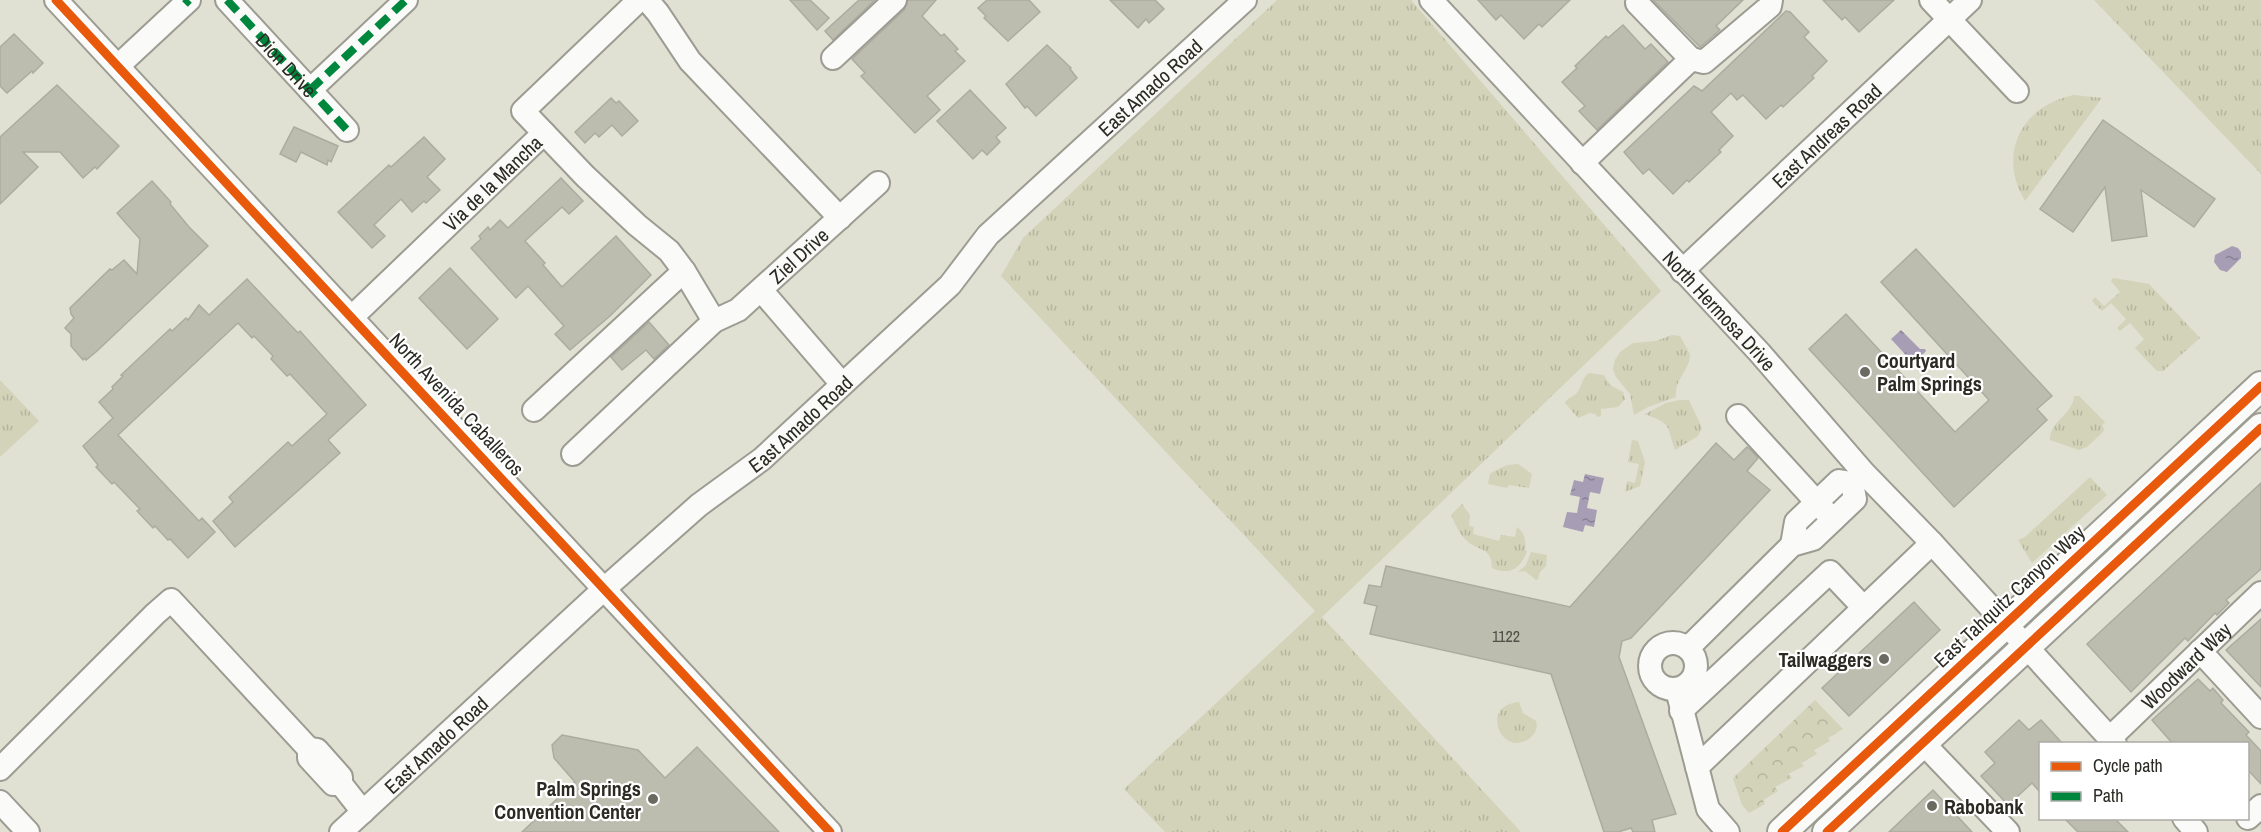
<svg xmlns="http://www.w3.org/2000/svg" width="2261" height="832" font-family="'Archivo Narrow',sans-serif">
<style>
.grass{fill:url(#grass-tufts)}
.park{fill:url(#park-crowns)}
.water{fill:url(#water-ripples)}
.building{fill:#bdbdaf;stroke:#ababa1;stroke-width:1.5}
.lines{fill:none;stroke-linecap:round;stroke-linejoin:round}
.minor-casing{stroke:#9c9c92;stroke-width:26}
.major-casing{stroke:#9c9c92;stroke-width:32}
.minor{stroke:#fafaf8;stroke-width:22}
.major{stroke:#fafaf8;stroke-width:28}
.quiet{stroke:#00873e;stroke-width:8;stroke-dasharray:15 8;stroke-linecap:butt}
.cycleway-casing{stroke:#fff;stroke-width:13}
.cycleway{stroke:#e8590c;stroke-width:9}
.poi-dot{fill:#6b6a61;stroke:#fff;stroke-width:2}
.labels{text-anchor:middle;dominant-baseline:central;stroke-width:4.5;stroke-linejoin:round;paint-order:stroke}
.number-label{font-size:16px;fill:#505046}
.street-label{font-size:20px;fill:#2c2b23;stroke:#fff}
.poi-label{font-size:20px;font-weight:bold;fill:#2c2b23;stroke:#fff;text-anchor:start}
</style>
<defs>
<pattern id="grass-tufts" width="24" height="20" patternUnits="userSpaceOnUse" patternTransform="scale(1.5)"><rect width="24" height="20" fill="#d3d3b9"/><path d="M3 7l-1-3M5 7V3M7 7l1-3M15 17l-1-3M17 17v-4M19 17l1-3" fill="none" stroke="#b5b59f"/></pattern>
<pattern id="park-crowns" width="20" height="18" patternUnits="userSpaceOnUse" patternTransform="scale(1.5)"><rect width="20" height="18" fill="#d3d3b9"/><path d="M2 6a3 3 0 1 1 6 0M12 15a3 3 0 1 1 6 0" fill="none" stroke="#b5b59f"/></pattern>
<pattern id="water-ripples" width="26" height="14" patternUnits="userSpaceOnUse" patternTransform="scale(1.5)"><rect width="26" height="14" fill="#a79eb6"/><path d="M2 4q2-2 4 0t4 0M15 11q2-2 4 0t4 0" fill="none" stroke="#888194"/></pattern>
</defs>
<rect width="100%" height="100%" fill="#e0e0d3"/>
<g class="grass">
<path d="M 1277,0 L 1411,0 L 1661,291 L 1322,617 L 1521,832 L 1165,832 L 1124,789 L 1315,611 L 1001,276 L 1023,238 Z"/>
<path d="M 2094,0 L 2261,0 L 2261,174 Z"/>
<path d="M 2074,95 L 2102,98 L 2025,201 C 1997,154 2021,106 2074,95 Z"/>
<path d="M 2113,278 L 2149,284 L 2200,338 L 2163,371 L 2157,371 L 2135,348 L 2144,339 L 2130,323 L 2120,331 L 2117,328 L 2126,319 L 2111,303 L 2102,311 L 2092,301 L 2095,297 L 2104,306 L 2120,292 L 2111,281 Z"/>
<path d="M 1672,335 L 1680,336 L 1690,354 C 1690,371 1674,379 1676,397 L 1648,407 L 1634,415 L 1630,394 L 1616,377 L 1613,369 L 1615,360 L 1620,352 L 1633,343 L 1656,341 Z"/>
<path d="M 1589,373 L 1604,375 L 1610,385 L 1623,392 L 1625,399 L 1618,407 L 1601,409 L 1601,416 L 1598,417 L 1595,414 L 1590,413 L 1578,418 L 1565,403 C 1568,397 1571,398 1576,394 C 1582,387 1581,379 1589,373 Z"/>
<path d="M 0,380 L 39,421 L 0,457 Z"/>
<path d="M 2074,396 L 2079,396 L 2105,422 L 2102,425 L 2104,429 L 2103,432 L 2087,447 L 2079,450 L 2050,440 C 2049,421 2073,415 2074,396 Z"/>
<path d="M 1680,400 L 1689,400 L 1702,428 L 1698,436 L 1675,450 C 1666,423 1672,425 1645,414 L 1666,403 Z"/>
<path d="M 1632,440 L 1638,441 L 1645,462 L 1640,486 L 1625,492 L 1627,481 L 1635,483 L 1639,464 L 1628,462 Z"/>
<path d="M 1518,464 L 1532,474 L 1529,488 L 1509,485 L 1507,488 L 1488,484 L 1490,474 C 1499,468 1507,464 1518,464 Z"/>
<path d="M 2090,477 L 2107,495 L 2032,563 L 2018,540 L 2025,537 Z"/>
<path d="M 1462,504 L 1470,515 L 1469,526 L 1474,527 L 1473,534 L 1499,541 L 1501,535 L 1515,537 L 1517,527 C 1525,533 1526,541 1525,550 L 1527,551 C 1521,568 1510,576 1492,568 C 1492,546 1476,551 1466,540 C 1459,533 1455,524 1451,515 Z"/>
<path d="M 1531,552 L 1547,555 L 1546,566 L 1540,572 L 1538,579 L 1536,580 L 1525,571 L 1518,572 L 1526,565 Z"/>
<path d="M 1519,702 L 1523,713 L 1536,721 C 1538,727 1536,733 1531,737 C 1504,761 1477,706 1519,702 Z"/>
</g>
<path class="park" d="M 1815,700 L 1843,729 L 1828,738 L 1830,741 L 1814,750 L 1817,754 L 1801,763 L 1804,766 L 1788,774 L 1792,778 L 1775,787 L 1778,791 L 1763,800 L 1765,804 L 1749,813 L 1742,805 L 1733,778 Z"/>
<g class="water">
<path d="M 2232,246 L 2238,248 L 2241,252 L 2241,258 L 2227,272 L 2220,270 L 2214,262 L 2215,255 Z"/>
<path d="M 1901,330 L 1920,349 L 1925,349 L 1926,351 L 1914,364 L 1891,339 Z"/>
<path d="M 1585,474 L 1604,478 L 1600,494 L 1590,492 L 1587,508 L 1597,510 L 1594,527 L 1585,525 L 1583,532 L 1563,527 L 1567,512 L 1577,513 L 1580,497 L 1570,495 L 1574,480 L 1583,482 Z"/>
</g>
<g class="building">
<path d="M 790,0 L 810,0 L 829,18 L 817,30 Z"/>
<path d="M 859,0 L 875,0 L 833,40 L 825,31 Z"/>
<path d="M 908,0 L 936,0 L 922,16 L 941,36 L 944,34 L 958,49 L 955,51 L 965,61 L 927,96 L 940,110 L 915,133 L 861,76 L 865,73 L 852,59 L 904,10 Z"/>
<path d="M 987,0 L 1029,0 L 1040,12 L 1008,41 L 984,18 L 986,16 L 978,8 Z"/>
<path d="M 1110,0 L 1155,0 L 1164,9 L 1149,23 L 1146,19 L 1138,28 Z"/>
<path d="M 1478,0 L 1570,0 L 1542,27 L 1539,24 L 1524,39 L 1501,15 L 1496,20 Z"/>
<path d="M 1653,0 L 1743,0 L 1716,26 L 1720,30 L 1700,47 Z"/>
<path d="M 1823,0 L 1894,0 L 1859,32 L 1845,17 L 1842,20 Z"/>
<path d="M 1786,11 L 1790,12 L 1809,32 L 1804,37 L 1827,61 L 1812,76 L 1814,78 L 1783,107 L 1781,105 L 1766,119 L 1743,95 L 1737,100 L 1731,93 L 1711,112 L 1733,136 L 1719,150 L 1721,152 L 1689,182 L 1687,180 L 1673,194 L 1649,169 L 1643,174 L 1624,152 L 1694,86 L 1702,91 Z"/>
<path d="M 1623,25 L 1645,49 L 1651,44 L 1668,62 L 1597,130 L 1579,111 L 1585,106 L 1562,82 L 1577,68 L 1575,66 L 1606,36 L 1608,38 Z"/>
<path d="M 14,34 L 43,63 L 33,73 L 32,71 L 7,93 L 0,86 L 0,47 Z"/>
<path d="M 1047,45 L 1071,68 L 1070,69 L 1077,78 L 1036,116 L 1027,106 L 1025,108 L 1006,84 Z"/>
<path d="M 57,85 L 119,146 L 97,169 L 95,167 L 83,178 L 60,152 L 23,152 L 38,167 L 0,204 L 0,137 Z"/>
<path d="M 970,90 L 1006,128 L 996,137 L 1000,142 L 987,155 L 982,150 L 973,159 L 937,121 Z"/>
<path d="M 611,98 L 616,103 L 619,101 L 638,121 L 622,136 L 612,125 L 599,137 L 595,133 L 585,143 L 575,132 Z"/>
<path d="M 2103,120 L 2215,199 L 2194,227 L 2141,190 L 2147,236 L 2112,241 L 2105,187 L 2073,232 L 2040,209 Z"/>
<path d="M 294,127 L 338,146 L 331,162 L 328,160 L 327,165 L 301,152 L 296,162 L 280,154 Z"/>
<path d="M 424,137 L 445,159 L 427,177 L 440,190 L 426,203 L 424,201 L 412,212 L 401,199 L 374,225 L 385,236 L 372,248 L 338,212 L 389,165 L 391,167 Z"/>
<path d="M 561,178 L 583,201 L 569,214 L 562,207 L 525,241 L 545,263 L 543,265 L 562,287 L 616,236 L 651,275 L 610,316 L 570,350 L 555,334 L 564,326 L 528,286 L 516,298 L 471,248 L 481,239 L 479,236 L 488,227 L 490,230 L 500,220 L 508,228 Z"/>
<path d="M 152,181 L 171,202 L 170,204 L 189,227 L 208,246 L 97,351 L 86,360 L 85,358 L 83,360 L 71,346 L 71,334 L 65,328 L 74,318 L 71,314 L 70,308 L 110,269 L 112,270 L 124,260 L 137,274 L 140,239 L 117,213 Z"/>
<path d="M 1916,249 L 2052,396 L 2037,409 L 2047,420 L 1954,507 L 1809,349 L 1846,314 L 1955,432 L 1989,400 L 1881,282 Z"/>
<path d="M 450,268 L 498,319 L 467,349 L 419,298 Z"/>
<path d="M 247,279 L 298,333 L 300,331 L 366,405 L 328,440 L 340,453 L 235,547 L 213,521 L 233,502 L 229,497 L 288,442 L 292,446 L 327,414 L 290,374 L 287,376 L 271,359 L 273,356 L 254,336 L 252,338 L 238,323 L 118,435 L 199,521 L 202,518 L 215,532 L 188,558 L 170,539 L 168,540 L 155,526 L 153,528 L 137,511 L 140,509 L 114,482 L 112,484 L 96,467 L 98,465 L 83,446 L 113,418 L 99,402 L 113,389 L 112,387 L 123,376 L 121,375 L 170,329 L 172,331 L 186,318 L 188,320 L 199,305 L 209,315 Z"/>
<path d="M 649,322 L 669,345 L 654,359 L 646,350 L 622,370 L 611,357 Z"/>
<path d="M 1716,443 L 1734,460 L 1747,447 L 1751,450 L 1758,458 L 1747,471 L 1770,490 L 1631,638 L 1622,641 L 1619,657 L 1676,814 L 1652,820 L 1655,832 L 1633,832 L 1631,828 L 1618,832 L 1604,832 L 1551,674 L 1370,634 L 1377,606 L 1364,603 L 1369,585 L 1381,587 L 1386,566 L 1570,607 Z"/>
<path d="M 2261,483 L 2261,569 L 2226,600 L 2229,603 L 2217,615 L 2215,613 L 2188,641 L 2185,638 L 2131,692 L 2087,644 Z"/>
<path d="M 1914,602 L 1940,630 L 1849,716 L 1822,688 Z"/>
<path d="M 2261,619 L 2261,687 L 2226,650 Z"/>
<path d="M 2198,679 L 2210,691 L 2213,688 L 2223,700 L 2221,703 L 2249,732 L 2246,735 L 2261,751 L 2261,784 L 2247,769 L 2247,744 L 2173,744 L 2152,720 Z"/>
<path d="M 2019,720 L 2029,730 L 2041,720 L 2063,744 L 2040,744 L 2040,792 L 2032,783 L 2008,805 L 1981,776 L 1995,763 L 1985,752 Z"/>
<path d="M 562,735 L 638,750 L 665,778 L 697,747 L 779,832 L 522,832 L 575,782 L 554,758 L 552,745 Z"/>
<path d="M 1933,790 L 1972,832 L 1889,832 Z"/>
<path d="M 2065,819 L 2115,819 L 2128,832 L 2078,832 Z"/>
</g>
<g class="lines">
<defs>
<g id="minor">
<path d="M 56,0 L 830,832"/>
<path id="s1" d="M 227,0 L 347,130"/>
<path d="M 647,0 L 658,13 L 690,61 L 840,218"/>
<path id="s2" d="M 1431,0 L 1759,352 L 1864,473 L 1932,543 L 2115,744"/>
<path d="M 1931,0 L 2017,91"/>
<path d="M 1637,3 L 1691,59"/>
<path d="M 833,58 L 895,0"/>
<path d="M 118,66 L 189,0"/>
<path d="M 310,90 L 406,0"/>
<path d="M 544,133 L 585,176 L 637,225 L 669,251 L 684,271 L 714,321 L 573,454"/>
<path d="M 1582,163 L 1691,59 L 1704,62 L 1770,6 L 1771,0"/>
<path id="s3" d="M 1682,271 L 1970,0"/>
<path d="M 761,290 L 842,384"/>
<path id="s4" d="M 352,317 L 544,133 L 523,111 L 639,0"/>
<path id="s5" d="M 714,321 L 738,310 L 878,183"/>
<path d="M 534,410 L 684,271"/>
<path d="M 1738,416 L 1833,520"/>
<path d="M 1792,545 L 1796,522 L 1839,481 L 1852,483"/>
<circle cx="1673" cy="666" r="23"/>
<path d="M 1688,648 L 1792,545 L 1813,539 L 1855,499 L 1852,483"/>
<path d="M 2200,651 L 2261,717"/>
<path d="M 1677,690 L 1708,809 L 1728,832"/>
<path d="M 1681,711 L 1830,572 L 1864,608"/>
<path id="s6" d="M 2110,738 L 2261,593"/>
<path d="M 1923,743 L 2008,832"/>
<path d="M 1697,767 L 1932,543"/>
<path d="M 0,769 L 155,614 L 171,600 L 309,749"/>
<path d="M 341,784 L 333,784 L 309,758 L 309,749 L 317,750 L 341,777 L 341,784 L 363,812"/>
<path d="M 0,802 L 28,832"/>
<path d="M 2184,818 L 2196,832"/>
<path d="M 2248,818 L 2261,806"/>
<path id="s7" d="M 341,832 L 603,590 L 699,505 L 762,459 L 950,285 L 988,235 L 1245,0"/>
</g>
<g id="major">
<path d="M 1782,832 L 2261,386"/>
<path d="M 1827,832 L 2261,428"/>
</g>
</defs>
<use href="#minor" class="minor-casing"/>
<use href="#major" class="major-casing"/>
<use href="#minor" class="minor"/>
<use href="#major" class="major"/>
<g class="quiet">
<path d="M 227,0 L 347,130"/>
<path d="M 185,4 L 189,0"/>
<path d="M 310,90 L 406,0"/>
</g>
<defs>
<g id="cycleway">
<path d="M 56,0 L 830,832"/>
<path d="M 1782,832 L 2261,386"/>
<path d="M 1827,832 L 2261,428"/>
</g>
</defs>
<use href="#cycleway" class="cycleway-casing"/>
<use href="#cycleway" class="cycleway"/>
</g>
<g class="poi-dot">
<circle cx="1865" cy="372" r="6"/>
<circle cx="1884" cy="659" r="6"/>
<circle cx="653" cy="799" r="6"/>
<circle cx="1932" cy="806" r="6"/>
</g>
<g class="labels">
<g class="number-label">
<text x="1506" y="636">1122</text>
</g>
<g class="street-label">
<text stroke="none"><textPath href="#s1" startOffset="88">Dion Drive</textPath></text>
<text stroke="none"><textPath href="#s7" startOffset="1101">East Amado Road</textPath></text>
<text stroke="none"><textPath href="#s3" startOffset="198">East Andreas Road</textPath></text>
<text stroke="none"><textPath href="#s4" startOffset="194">Via de la Mancha</textPath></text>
<text stroke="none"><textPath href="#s5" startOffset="108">Ziel Drive</textPath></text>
<text stroke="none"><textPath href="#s2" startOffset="424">North Hermosa Drive</textPath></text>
<text transform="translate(457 404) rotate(47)">North Avenida Caballeros</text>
<text stroke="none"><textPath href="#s7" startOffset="615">East Amado Road</textPath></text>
<text transform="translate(2009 596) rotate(-43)">East Tahquitz Canyon Way</text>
<text stroke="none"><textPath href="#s6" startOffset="105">Woodward Way</textPath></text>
<text stroke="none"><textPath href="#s7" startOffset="129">East Amado Road</textPath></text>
</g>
<g class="poi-label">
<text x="1877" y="360">Courtyard<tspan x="1877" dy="23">Palm Springs</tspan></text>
<text x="1872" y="659" text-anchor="end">Tailwaggers</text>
<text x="641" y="788" text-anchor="end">Palm Springs<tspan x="641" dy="23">Convention Center</tspan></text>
<text x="1944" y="806">Rabobank</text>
</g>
</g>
<rect x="2039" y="742" width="210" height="78" fill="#ffffff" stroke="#abaaa7" stroke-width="1.5"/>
<rect x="2051" y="762" width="30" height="9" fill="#e8590c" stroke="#abaaa7" stroke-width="1.5"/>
<text x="2093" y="772" font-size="18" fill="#2c2b23">Cycle path</text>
<rect x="2051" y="792" width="30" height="9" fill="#00873e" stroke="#abaaa7" stroke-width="1.5"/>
<text x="2093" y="802" font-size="18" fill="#2c2b23">Path</text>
</svg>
